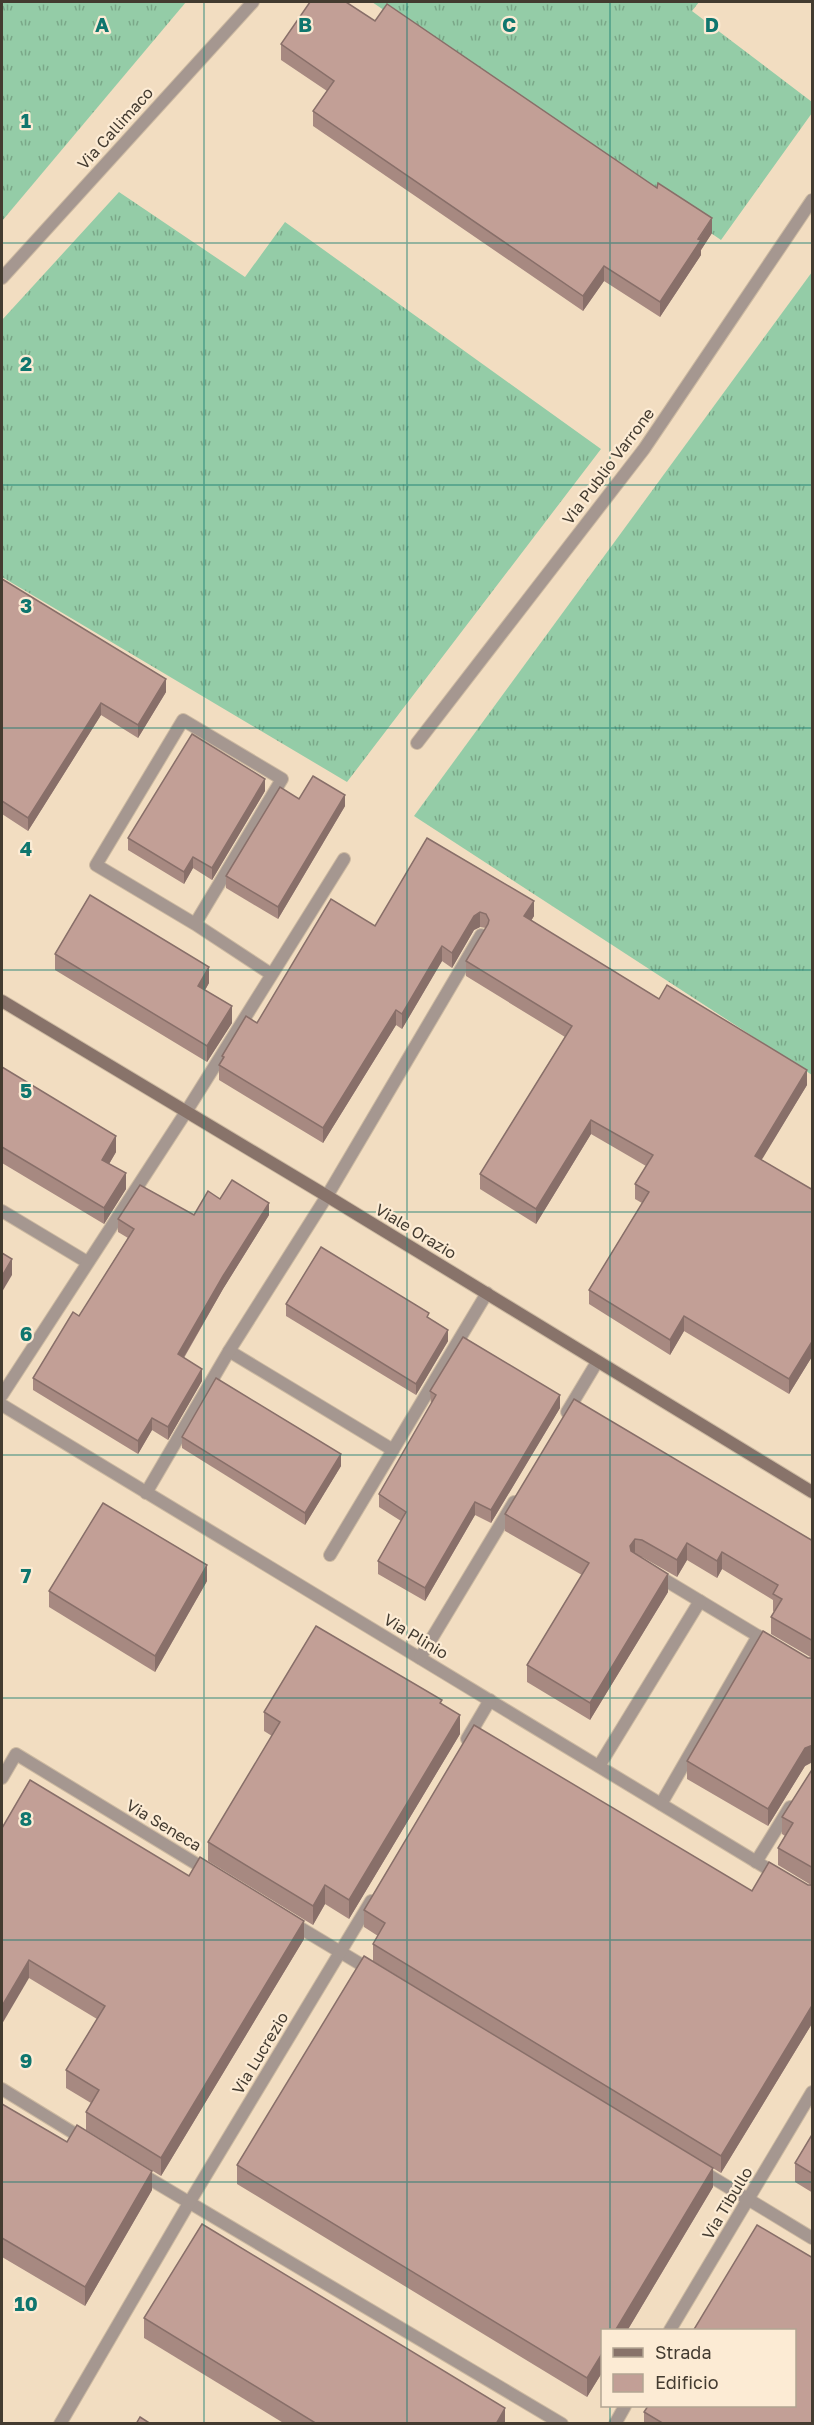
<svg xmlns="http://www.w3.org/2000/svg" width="814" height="2425" font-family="'Golos Text',sans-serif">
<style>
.grass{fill:url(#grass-tufts)}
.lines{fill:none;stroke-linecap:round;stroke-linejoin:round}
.lane-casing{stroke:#ccb9a1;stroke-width:14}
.street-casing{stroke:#ccb9a1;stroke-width:14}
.secondary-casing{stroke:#ccb9a1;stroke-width:14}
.lane{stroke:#a59790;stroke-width:12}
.street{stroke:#a59790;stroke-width:12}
.secondary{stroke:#88736a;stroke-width:12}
.wall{fill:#a78981}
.shaded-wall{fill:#886f69}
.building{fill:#c29f96;stroke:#886f69;stroke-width:1.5}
.grid{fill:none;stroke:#0f766e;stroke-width:1.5;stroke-opacity:0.55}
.labels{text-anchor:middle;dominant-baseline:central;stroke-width:4.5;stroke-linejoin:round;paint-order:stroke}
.street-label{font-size:16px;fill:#433b30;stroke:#fcebd4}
.grid-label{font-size:20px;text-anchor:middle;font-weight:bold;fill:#0f766e;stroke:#fcebd4;stroke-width:4.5;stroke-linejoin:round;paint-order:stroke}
</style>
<defs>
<pattern id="grass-tufts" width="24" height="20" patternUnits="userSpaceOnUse" patternTransform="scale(1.5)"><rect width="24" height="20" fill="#94cca7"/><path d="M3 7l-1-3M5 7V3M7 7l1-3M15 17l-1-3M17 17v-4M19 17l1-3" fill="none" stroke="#7aa788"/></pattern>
</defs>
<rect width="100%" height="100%" fill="#f2ddc1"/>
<g class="grass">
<path d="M 2,2 L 186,2 L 2,221 Z"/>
<path d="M 372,2 L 699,2 L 692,11 L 812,102 L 812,113 L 721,240 Z"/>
<path d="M 119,192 L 245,277 L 285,222 L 601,449 L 347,782 L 2,577 L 2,320 Z"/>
<path d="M 812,272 L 812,1075 L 414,816 Z"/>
</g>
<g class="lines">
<defs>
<g id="lane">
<path d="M 327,1196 L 481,935"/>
<path d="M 655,1574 L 773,1645"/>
<path d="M 599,1766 L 700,1601"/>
<path d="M 661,1804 L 758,1636"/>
</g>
<g id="street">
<path d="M 2,278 L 253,2"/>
<path d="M 417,743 L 644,449 L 812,200"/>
<path d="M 195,924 L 282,779 L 183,720 L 96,865 L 195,924 L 271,974"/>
<path d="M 2,1211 L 87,1262"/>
<path d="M 229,1351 L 393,1450"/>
<path d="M 2,1395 L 186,1112 L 344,859"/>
<path d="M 2,1405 L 778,1875"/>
<path d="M 567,1412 L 597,1362"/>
<path d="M 146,1493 L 229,1351 L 327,1196"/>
<path d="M 330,1555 L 487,1293"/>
<path d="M 420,1658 L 514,1502"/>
<path d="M 467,1739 L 490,1700"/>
<path d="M 2,1778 L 16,1754 L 208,1871"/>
<path d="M 756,1862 L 790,1807"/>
<path d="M 292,1923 L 372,1971"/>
<path d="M 2,2089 L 85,2140"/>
<path d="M 700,2170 L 812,2238"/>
<path d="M 138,2172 L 562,2424"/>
<path d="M 670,2330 L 812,2092"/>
<path d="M 60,2424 L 189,2203 L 371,1901"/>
<path d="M 615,2424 L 625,2406"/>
</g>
<path id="secondary" d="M 2,1001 L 327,1196 L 812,1492"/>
</defs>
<use href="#lane" class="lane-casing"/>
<use href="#street" class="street-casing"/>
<use href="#secondary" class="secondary-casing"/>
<use href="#lane" class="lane"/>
<use href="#street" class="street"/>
<use href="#secondary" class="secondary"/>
</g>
<g class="wall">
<path d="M 375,21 L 712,233 L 701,250 L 701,255 L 660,317 L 604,281 L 583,311 L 313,126 L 313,111 L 327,91 L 281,60 L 281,44 Z"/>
<path d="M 2,579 L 166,692 L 138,738 L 101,715 L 28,831 L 2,814 Z"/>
<path d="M 265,791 L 212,880 L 193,868 L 184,884 L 128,850 L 128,838 Z"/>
<path d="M 299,799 L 345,806 L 278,919 L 226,888 L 226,876 Z"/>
<path d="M 427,838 L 534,916 L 531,921 L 659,999 L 807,1085 L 761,1160 L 813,1190 L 813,1355 L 789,1394 L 684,1331 L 670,1355 L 589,1304 L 589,1290 L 642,1203 L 635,1199 L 635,1184 L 646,1166 L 591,1134 L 536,1224 L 480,1189 L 480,1174 L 565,1037 L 466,976 L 466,961 L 486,928 L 480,927 L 474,930 L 452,968 L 442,961 L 402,1029 L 396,1025 L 323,1143 L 219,1080 L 219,1065 L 222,1061 L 222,1056 L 257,1023 L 375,926 Z"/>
<path d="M 55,954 L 209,983 L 205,990 L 232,1023 L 207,1062 L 55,970 Z"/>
<path d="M 2,1067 L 116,1152 L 109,1164 L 126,1189 L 104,1224 L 2,1163 Z"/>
<path d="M 220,1199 L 269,1215 L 223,1289 L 184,1358 L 202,1381 L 168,1440 L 152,1430 L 138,1454 L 33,1390 L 33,1378 L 79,1316 L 128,1238 L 118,1232 L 118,1219 L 194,1215 Z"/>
<path d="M 286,1304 L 429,1319 L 448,1341 L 416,1395 L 286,1316 Z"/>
<path d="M 430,1391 L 560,1408 L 491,1523 L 475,1515 L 425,1601 L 378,1574 L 378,1561 L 401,1521 L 379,1507 L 379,1494 L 431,1404 Z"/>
<path d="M 182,1437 L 341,1466 L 305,1525 L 182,1448 Z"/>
<path d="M 505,1514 L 813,1541 L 813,1762 L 805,1766 L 768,1826 L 687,1779 L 687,1761 L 808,1658 L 812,1658 L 771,1634 L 771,1617 L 774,1612 L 773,1611 L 773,1600 L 722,1569 L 717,1578 L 687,1560 L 677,1577 L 642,1557 L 640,1557 L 668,1592 L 590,1720 L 527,1682 L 527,1665 L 582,1575 L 505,1531 Z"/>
<path d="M 207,1581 L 155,1672 L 49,1607 L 49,1591 Z"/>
<path d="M 442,1704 L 460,1734 L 349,1919 L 325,1904 L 313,1925 L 208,1861 L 208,1842 L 272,1736 L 264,1731 L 264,1712 Z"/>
<path d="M 813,1768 L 813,2022 L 721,2173 L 373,1961 L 373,1944 L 378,1936 L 364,1927 L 364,1910 L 752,1891 L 811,1885 L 778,1865 L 778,1848 L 785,1836 L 782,1834 L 782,1817 Z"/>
<path d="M 2,1828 L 189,1876 L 304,1939 L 161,2176 L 86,2130 L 86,2112 L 91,2103 L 66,2088 L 66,2070 L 97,2019 L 29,1978 Z"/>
<path d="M 2,2104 L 67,2142 L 152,2190 L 85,2306 L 2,2257 Z"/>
<path d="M 813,2133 L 813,2193 L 795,2182 L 795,2163 Z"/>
<path d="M 237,2165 L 713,2187 L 627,2331 L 603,2331 L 603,2371 L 587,2397 L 237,2184 Z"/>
<path d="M 144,2318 L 505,2424 L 285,2424 L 144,2338 Z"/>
<path d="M 644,2412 L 813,2424 L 644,2424 Z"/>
</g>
<g class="shaded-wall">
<path d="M 712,218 L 712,233 L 701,250 L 701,255 L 660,317 L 660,302 Z"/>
<path d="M 604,266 L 604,281 L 583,311 L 583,296 Z"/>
<path d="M 166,679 L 166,692 L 138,738 L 138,725 Z"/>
<path d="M 101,703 L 101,715 L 28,831 L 28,818 Z"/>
<path d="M 265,779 L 265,791 L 212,880 L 212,868 Z"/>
<path d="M 345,795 L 345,806 L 278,919 L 278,907 Z"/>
<path d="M 193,857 L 193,868 L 184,884 L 184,872 Z"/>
<path d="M 534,901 L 534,916 L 524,931 L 524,916 Z"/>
<path d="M 480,912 L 480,927 L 474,930 L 452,968 L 452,953 L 474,916 Z"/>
<path d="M 442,946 L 442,961 L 402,1029 L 402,1014 Z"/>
<path d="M 209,967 L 209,983 L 198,1002 L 198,986 Z"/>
<path d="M 232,1006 L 232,1023 L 207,1062 L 207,1046 Z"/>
<path d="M 396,1010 L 396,1025 L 323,1143 L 323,1128 Z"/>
<path d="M 807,1070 L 807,1085 L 755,1171 L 755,1156 Z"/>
<path d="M 591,1120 L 591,1134 L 536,1224 L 536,1209 Z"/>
<path d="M 116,1136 L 116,1152 L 102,1176 L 102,1160 Z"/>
<path d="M 126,1173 L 126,1189 L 104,1224 L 104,1208 Z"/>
<path d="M 269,1203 L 269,1215 L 223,1289 L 178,1367 L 178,1354 L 223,1276 Z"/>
<path d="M 12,1259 L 12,1275 L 2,1292 L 2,1276 Z"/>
<path d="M 684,1316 L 684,1331 L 670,1355 L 670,1340 Z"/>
<path d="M 448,1330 L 448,1341 L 416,1395 L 416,1384 Z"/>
<path d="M 813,1340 L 813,1355 L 789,1394 L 789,1379 Z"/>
<path d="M 202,1369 L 202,1381 L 168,1440 L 168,1427 Z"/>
<path d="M 560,1395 L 560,1408 L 491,1523 L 491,1510 Z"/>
<path d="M 152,1418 L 152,1430 L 138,1454 L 138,1441 Z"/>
<path d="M 341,1454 L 341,1466 L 305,1525 L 305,1513 Z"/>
<path d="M 475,1502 L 475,1515 L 425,1601 L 425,1588 Z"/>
<path d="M 635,1539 L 635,1557 L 630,1563 L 630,1546 Z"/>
<path d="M 687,1543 L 687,1560 L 677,1577 L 677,1560 Z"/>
<path d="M 722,1552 L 722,1569 L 717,1578 L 717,1561 Z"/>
<path d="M 207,1565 L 207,1581 L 155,1672 L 155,1656 Z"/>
<path d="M 668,1574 L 668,1592 L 590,1720 L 590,1703 Z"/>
<path d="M 460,1715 L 460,1734 L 349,1919 L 349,1900 Z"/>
<path d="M 812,1745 L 812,1762 L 805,1766 L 768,1826 L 768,1809 L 805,1748 Z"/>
<path d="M 325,1885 L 325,1904 L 313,1925 L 313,1906 Z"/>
<path d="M 304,1921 L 304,1939 L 161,2176 L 161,2158 Z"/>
<path d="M 29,1960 L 29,1978 L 2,2024 L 2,2006 Z"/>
<path d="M 813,2004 L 813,2022 L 721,2173 L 721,2156 Z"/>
<path d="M 713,2168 L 713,2187 L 627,2331 L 615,2331 Z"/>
<path d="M 152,2171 L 152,2190 L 85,2306 L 85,2287 Z"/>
<path d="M 603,2352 L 603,2371 L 587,2397 L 587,2378 Z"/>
<path d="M 505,2408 L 505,2424 L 496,2424 Z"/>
</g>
<g class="building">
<path d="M 310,2 L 346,2 L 375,21 L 387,4 L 657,188 L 658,183 L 712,218 L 698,239 L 701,240 L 660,302 L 604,266 L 583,296 L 313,111 L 334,81 L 281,44 Z"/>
<path d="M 2,579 L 166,679 L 138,725 L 101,703 L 28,818 L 2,801 Z"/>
<path d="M 192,734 L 265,779 L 212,868 L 193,857 L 184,872 L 128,838 Z"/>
<path d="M 313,776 L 345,795 L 278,907 L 226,876 L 280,787 L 299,799 Z"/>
<path d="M 427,838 L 534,901 L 524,916 L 659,999 L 667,985 L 807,1070 L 755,1156 L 813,1190 L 813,1340 L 789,1379 L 684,1316 L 670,1340 L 589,1290 L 649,1192 L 635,1184 L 653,1155 L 591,1120 L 536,1209 L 480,1174 L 572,1026 L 466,961 L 488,924 L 489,920 L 486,914 L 480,912 L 474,916 L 452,953 L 442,946 L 402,1014 L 396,1010 L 323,1128 L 219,1065 L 224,1057 L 222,1056 L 246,1016 L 257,1023 L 331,899 L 375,926 Z"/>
<path d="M 90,895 L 209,967 L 198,986 L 232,1006 L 207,1046 L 55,954 Z"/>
<path d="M 2,1067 L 116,1136 L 102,1160 L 126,1173 L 104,1208 L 2,1147 Z"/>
<path d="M 232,1180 L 269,1203 L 223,1276 L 178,1354 L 202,1369 L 168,1427 L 152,1418 L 138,1441 L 33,1378 L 73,1312 L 79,1316 L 134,1229 L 118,1219 L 140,1185 L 194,1215 L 208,1191 L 220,1199 Z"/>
<path d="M 321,1247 L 429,1313 L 427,1317 L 448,1330 L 416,1384 L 286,1304 Z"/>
<path d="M 2,1253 L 12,1259 L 2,1276 Z"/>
<path d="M 463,1337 L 560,1395 L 491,1510 L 475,1502 L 425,1588 L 378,1561 L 406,1512 L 379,1494 L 436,1395 L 430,1391 Z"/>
<path d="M 216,1378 L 341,1454 L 305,1513 L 182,1437 Z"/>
<path d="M 574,1399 L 813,1541 L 813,1641 L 771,1617 L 782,1599 L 773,1594 L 778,1585 L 722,1552 L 717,1561 L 687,1543 L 677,1560 L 642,1540 L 635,1539 L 630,1546 L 631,1551 L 668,1574 L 590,1703 L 527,1665 L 589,1563 L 505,1514 Z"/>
<path d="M 103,1503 L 207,1565 L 155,1656 L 49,1591 Z"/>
<path d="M 316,1626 L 442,1700 L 440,1703 L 460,1715 L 349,1900 L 325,1885 L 313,1906 L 208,1842 L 280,1722 L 264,1712 Z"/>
<path d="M 763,1631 L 808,1658 L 813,1658 L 813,1745 L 805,1748 L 768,1809 L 687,1761 Z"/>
<path d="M 474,1725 L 752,1891 L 769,1862 L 808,1885 L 813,1885 L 813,2004 L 721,2156 L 373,1944 L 385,1923 L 364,1910 Z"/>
<path d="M 813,1768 L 813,1868 L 778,1848 L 793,1823 L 782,1817 Z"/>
<path d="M 30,1780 L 189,1876 L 200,1857 L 304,1921 L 161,2158 L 86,2112 L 99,2090 L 66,2070 L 105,2006 L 29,1960 L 2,2006 L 2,1828 Z"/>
<path d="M 364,1956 L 713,2168 L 615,2331 L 603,2331 L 603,2352 L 587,2378 L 237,2165 Z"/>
<path d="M 2,2104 L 67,2142 L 77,2125 L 152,2171 L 85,2287 L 2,2238 Z"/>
<path d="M 813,2133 L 813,2174 L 795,2163 Z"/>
<path d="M 202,2224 L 505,2408 L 496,2424 L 317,2424 L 144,2318 Z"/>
<path d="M 757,2225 L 813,2258 L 813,2424 L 664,2424 L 644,2412 L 648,2406 L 795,2406 L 795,2331 L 693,2331 Z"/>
<path d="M 140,2417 L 151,2424 L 136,2424 Z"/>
</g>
<path class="grid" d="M 204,2 L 204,2424M 407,2 L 407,2424M 610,2 L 610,2330M 2,243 L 812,243M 2,485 L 812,485M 2,728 L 812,728M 2,970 L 812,970M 2,1212 L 812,1212M 2,1455 L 812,1455M 2,1698 L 812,1698M 2,1940 L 812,1940M 2,2182 L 812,2182M 610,2406 L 610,2424"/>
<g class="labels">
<g class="street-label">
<text transform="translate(115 128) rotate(-48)">Via Callimaco</text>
<text transform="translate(608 466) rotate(-53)">Via Publio Varrone</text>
<text transform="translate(416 1231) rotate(31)">Viale Orazio</text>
<text transform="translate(416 1636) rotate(31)">Via Plinio</text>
<text transform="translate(164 1825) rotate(31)">Via Seneca</text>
<text transform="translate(260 2053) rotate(-59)">Via Lucrezio</text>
<text transform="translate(727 2203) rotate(-59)">Via Tibullo</text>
</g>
</g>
<g class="grid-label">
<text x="102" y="32">A</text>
<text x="305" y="32">B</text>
<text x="509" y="32">C</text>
<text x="712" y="32">D</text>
<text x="26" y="128">1</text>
<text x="26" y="371">2</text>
<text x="26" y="613">3</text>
<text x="26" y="856">4</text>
<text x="26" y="1098">5</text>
<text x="26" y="1341">6</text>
<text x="26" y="1583">7</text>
<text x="26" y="1826">8</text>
<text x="26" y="2068">9</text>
<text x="26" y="2311">10</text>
</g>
<rect width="814" height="2425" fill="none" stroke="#433b30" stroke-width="6"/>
<rect x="601" y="2329" width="195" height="78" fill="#fcebd4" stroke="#b2a592" stroke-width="1.5"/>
<rect x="613" y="2348" width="30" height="9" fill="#88736a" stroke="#b2a592" stroke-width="1.5"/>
<text x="655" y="2359" font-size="18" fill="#433b30">Strada</text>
<rect x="613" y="2374" width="30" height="18" fill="#c29f96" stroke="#b2a592" stroke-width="1.5"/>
<text x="655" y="2389" font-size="18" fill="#433b30">Edificio</text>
</svg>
